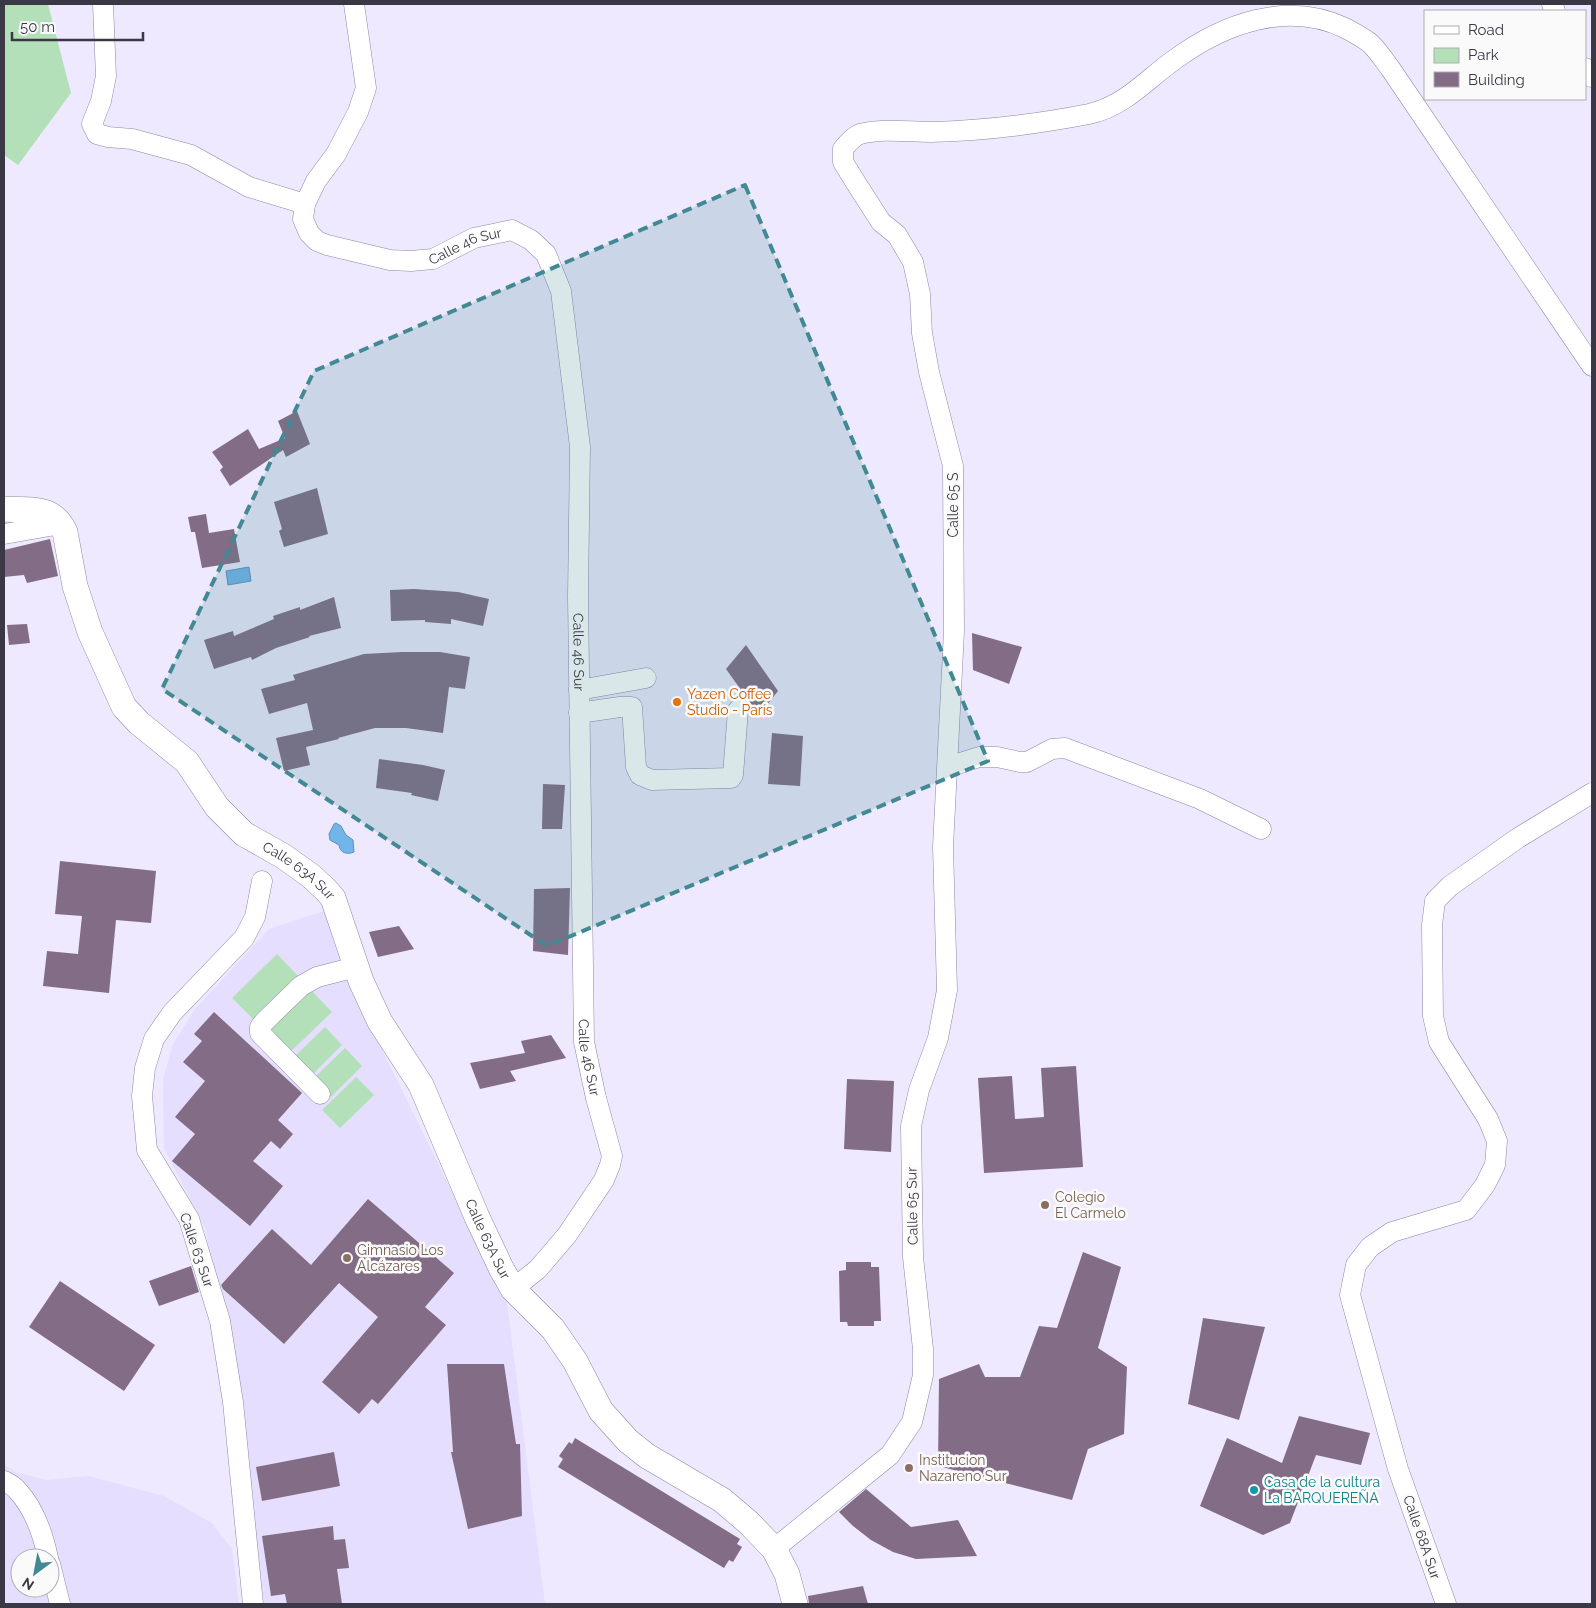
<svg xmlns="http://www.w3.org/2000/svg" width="1596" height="1608" font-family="Raleway,sans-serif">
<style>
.built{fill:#e6deff;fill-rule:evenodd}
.green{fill:#b4e0b9}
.water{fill:#72b5ea;stroke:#6290b8}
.building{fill:#836c85}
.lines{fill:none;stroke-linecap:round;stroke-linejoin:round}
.minor-casing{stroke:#8e86a5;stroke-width:21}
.tertiary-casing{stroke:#8e86a5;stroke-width:26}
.minor{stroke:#fff;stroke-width:20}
.tertiary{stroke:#fff;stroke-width:25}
.marked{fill:#428993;fill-opacity:0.2;stroke:#428993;stroke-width:4;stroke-dasharray:10 6;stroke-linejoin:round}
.food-dot{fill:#e8710a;stroke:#fafafa;stroke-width:2}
.education-dot{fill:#8d6e63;stroke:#fafafa;stroke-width:2}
.culture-dot{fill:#0f9aa8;stroke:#fafafa;stroke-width:2}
.labels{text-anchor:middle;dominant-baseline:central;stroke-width:5;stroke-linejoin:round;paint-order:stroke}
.street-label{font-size:14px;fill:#3b3845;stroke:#fafafa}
.food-label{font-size:14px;fill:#c56008;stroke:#fafafa;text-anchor:start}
.education-label{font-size:14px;fill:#785e54;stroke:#fafafa;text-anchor:start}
.culture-label{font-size:14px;fill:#0d838f;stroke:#fafafa;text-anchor:start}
</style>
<rect width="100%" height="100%" fill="#eee9fe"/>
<g class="built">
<path d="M 324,911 L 343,971 L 507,1303 L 545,1604 L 264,1604 L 237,1369 L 214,1286 L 206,1230 L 164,1148 L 163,1079 L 173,1044 L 195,1009 L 269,929 Z"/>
<path d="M 4,1465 L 15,1472 L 46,1480 L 88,1476 L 164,1496 L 212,1523 L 232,1549 L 239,1604 L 4,1604 ZM 20,1558 L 50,1558 L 50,1588 L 20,1588 Z"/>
</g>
<g class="green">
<path d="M 4,4 L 48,4 L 71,93 L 18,165 L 4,155 Z"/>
<path d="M 277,954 L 301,979 L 256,1022 L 232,998 Z"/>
<path d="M 308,987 L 332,1012 L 287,1055 L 262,1031 Z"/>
<path d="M 325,1027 L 342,1045 L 309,1078 L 291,1060 Z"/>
<path d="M 345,1048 L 362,1066 L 329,1099 L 311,1081 Z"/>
<path d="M 356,1077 L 374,1095 L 340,1128 L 322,1110 Z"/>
</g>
<g class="water">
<path d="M 249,567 L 251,581 L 228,585 L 226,571 Z"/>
<path d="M 336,823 L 341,826 L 346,835 L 353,840 L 354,852 C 347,855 340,853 339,845 L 330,840 L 329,834 L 334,824 Z"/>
</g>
<g class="building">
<path d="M 297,411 L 310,444 L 286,457 L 283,450 L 230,486 L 220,470 L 223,467 L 212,452 L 248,429 L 259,449 L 285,438 L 278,421 Z"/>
<path d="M 317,488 L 328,534 L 284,547 L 279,531 L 282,529 L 274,502 Z"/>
<path d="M 206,514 L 209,533 L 234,529 L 240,562 L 202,568 L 195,532 L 191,532 L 188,517 Z"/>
<path d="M 50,539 L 58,576 L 27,583 L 24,575 L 4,577 L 4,550 Z"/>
<path d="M 414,589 L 458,592 L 489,599 L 483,626 L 451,619 L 451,624 L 425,622 L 425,620 L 391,621 L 390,590 Z"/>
<path d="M 334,597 L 341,628 L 309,636 L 310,637 L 276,648 L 252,660 L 251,657 L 214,669 L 204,640 L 233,631 L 234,636 L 274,619 L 273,616 L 300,607 L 300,610 Z"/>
<path d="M 27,624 L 30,643 L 9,645 L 7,625 Z"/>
<path d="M 972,633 L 1022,647 L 1009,684 L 973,670 Z"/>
<path d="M 746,645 L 778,691 L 759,715 L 726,669 Z"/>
<path d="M 402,652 L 440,652 L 470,657 L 465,689 L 449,687 L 443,733 L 406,728 L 375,728 L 338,738 L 339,739 L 306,747 L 310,765 L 284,771 L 276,738 L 313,730 L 307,703 L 269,714 L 261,689 L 295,680 L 293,675 L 364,654 Z"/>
<path d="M 772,733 L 803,736 L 800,786 L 768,784 Z"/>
<path d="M 379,759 L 423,765 L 445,770 L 438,801 L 411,795 L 412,793 L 376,788 Z"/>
<path d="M 543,784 L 565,785 L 562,829 L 542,829 Z"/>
<path d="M 60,861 L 156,871 L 151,923 L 116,920 L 109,993 L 43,986 L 47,951 L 78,954 L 82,916 L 55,914 Z"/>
<path d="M 570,888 L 568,955 L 533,951 L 534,889 Z"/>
<path d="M 399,926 L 414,949 L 378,957 L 369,932 Z"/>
<path d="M 214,1012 L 302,1093 L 278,1120 L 293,1134 L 280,1149 L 271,1141 L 253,1161 L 283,1186 L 250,1226 L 172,1161 L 195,1134 L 175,1117 L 205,1081 L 183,1062 L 202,1041 L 194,1034 Z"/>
<path d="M 551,1035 L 566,1058 L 510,1071 L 516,1081 L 480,1089 L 470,1063 L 525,1053 L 521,1041 Z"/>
<path d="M 1076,1066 L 1083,1167 L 984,1173 L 978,1078 L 1012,1076 L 1015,1119 L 1044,1117 L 1041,1068 Z"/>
<path d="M 847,1079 L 894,1081 L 891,1152 L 844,1149 Z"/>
<path d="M 368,1199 L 454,1273 L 425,1307 L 446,1325 L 378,1404 L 372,1399 L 359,1414 L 322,1382 L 378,1317 L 339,1283 L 284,1344 L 223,1289 L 221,1285 L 272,1229 L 311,1265 Z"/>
<path d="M 1083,1252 L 1121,1267 L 1098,1348 L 1127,1367 L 1124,1434 L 1088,1449 L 1072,1500 L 938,1466 L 939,1379 L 979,1364 L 985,1377 L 1020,1377 L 1039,1326 L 1057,1328 Z"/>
<path d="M 846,1262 L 871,1262 L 871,1267 L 879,1267 L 881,1321 L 874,1321 L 874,1326 L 848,1326 L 847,1322 L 840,1322 L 839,1271 L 846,1270 Z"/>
<path d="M 191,1266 L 199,1292 L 159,1306 L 149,1281 Z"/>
<path d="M 60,1281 L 155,1345 L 124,1391 L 29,1327 Z"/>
<path d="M 1203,1318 L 1265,1327 L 1239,1420 L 1188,1404 Z"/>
<path d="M 447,1364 L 504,1364 L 516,1444 L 520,1444 L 522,1516 L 468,1529 L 451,1452 L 453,1452 Z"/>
<path d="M 1299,1416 L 1370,1433 L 1361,1465 L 1316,1455 L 1290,1523 L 1263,1535 L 1200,1506 L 1227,1438 L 1282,1463 Z"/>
<path d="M 575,1438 L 740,1539 L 737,1544 L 742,1547 L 733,1562 L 729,1560 L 724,1568 L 558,1467 L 563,1459 L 559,1456 L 569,1442 L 572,1444 Z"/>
<path d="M 334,1452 L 340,1486 L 262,1501 L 256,1467 Z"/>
<path d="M 866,1489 L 911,1527 L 958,1520 L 977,1556 L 916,1559 L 893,1552 L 871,1540 L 853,1526 L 839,1512 Z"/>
<path d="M 333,1526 L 334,1540 L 345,1539 L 349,1568 L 337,1569 L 342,1604 L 287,1604 L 285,1594 L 271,1596 L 262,1536 Z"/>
<path d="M 863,1586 L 868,1604 L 809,1604 L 808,1596 Z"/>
</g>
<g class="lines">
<defs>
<g id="minor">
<path d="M 103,4 L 106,76 L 101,101 L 92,124 L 97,134 L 108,137 L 132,139 L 191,155 L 249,187 L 305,204"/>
<path id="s1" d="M 354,4 L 366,88 L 358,112 L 336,154 L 316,181 L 305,204 L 303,219 L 309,233 L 317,241 L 327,245 L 390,260 L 411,261 L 433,259 L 474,238 L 512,230 L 531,240 L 546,254 L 561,291 L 580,447 L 578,597 L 584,1042 L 596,1098 L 612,1156 L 610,1165 L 604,1180 L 567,1235 L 538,1269 L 513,1289"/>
<path d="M 1552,4 L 1555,11"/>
<path d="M 1585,68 L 1592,77"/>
<path d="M 4,534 L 61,524"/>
<path d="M 579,690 L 646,678"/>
<path d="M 579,713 L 620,707 L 632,707 L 636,767 L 640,775 L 652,780 L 731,778 L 733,775 L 738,710"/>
<path d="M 948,767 L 979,757 L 997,757 L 1020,762 L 1027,762 L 1052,749 L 1065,748 L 1200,799 L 1261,829"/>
<path d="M 320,1094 L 260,1033 L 260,1027 L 264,1022 L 301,986 L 317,977 L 356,967"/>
<path d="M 4,1481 C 8,1483 14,1486 17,1490 C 34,1508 43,1534 48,1558"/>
<path d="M 774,1549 L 890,1455 L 912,1422 L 923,1375 L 923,1349 L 913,1257 L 911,1126 L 919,1090 L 938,1038 L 947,990 L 943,847 L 954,631 L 953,466 L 929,372 L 922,333 L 920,294 L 913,262 L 897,235 L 881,222 L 856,183 L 843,162 L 843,149 C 847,144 854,136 860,134 C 883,128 908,132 931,132 C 984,131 1037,124 1089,114 C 1125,106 1146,80 1174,60 C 1223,24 1287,0 1345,28 C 1354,33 1364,38 1371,44 C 1378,51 1384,60 1390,68 L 1592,366"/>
<path d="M 50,1564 L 60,1604"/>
<path d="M 253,1604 L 233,1402 L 220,1321 L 189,1219 L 147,1150 L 142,1096 L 145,1068 L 154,1039 L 172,1013 L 244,938 L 255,917 L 262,881"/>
<path d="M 1446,1604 L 1398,1469 L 1350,1295 L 1356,1265 L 1370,1247 L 1392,1232 L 1466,1210 L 1485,1185 L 1495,1165 L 1497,1141 L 1488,1119 L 1439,1042 L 1433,1016 L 1432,925 L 1435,901 L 1450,886 L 1518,838 L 1592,793"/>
</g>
<g id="tertiary">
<path id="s2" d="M 4,509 C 29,511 52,504 65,532 L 75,586 L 90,632 L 124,707 L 139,723 L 187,762 L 217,807 L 244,834 L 283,856 L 311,876 L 326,890 L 333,898 L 361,981 L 380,1022 L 421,1085 L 477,1217 L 501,1268 L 513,1289 L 553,1329 L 575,1361 L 601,1411 L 628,1441 L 647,1456 L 722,1500 L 749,1523 L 774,1549 L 787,1574 L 795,1604"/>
</g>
</defs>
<use href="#minor" class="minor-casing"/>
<use href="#tertiary" class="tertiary-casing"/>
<use href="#minor" class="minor"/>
<use href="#tertiary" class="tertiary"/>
</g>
<path class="marked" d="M 745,185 L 988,761 L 547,946 L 162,689 L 314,371 Z"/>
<circle class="food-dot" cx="677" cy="702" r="5"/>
<g class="education-dot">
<circle cx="1045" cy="1205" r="5"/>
<circle cx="347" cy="1258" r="5"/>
<circle cx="909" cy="1468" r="5"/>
</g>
<circle class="culture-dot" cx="1254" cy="1490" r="5"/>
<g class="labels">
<g class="street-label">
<text stroke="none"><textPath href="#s1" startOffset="412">Calle 46 Sur</textPath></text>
<text transform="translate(953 505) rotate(-90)">Calle 65 S</text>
<text stroke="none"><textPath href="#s1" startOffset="906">Calle 46 Sur</textPath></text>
<text stroke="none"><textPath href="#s2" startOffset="498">Calle 63A Sur</textPath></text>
<text stroke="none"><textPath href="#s1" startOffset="1312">Calle 46 Sur</textPath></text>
<text transform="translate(912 1206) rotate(-91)">Calle 65 Sur</text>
<text stroke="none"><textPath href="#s2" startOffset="918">Calle 63A Sur</textPath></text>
<text transform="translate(197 1250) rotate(71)">Calle 63 Sur</text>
<text transform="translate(1422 1537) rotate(71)">Calle 68A Sur</text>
</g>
<g class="food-label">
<text x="687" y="694">Yazen Coffee<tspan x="687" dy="16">Studio - París</tspan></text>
</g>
<g class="education-label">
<text x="1055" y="1197">Colegio<tspan x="1055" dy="16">El Carmelo</tspan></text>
<text x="357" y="1250">Gimnasio Los<tspan x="357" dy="16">Alcázares</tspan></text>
<text x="919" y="1460">Institucion<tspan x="919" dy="16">Nazareno Sur</tspan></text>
</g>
<g class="culture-label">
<text x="1264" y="1482">Casa de la cultura<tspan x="1264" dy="16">La BARQUEREÑA</tspan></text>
</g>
</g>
<rect width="1596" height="1608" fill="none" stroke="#3b3845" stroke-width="10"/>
<rect x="1424" y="10" width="162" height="90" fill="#fafafa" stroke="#aeacb2"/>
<rect x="1434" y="26" width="25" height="8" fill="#ffffff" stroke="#aeacb2"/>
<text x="1468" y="35" font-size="15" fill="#3b3845">Road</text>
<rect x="1434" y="48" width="25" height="15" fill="#b4e0b9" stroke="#aeacb2"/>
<text x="1468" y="60" font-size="15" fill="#3b3845">Park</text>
<rect x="1434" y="72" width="25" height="15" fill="#836c85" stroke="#aeacb2"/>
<text x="1468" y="85" font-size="15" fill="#3b3845">Building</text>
<g transform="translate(35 1573) rotate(212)"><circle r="24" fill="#fafafa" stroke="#aeacb2"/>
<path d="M0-4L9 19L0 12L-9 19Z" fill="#428993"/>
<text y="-8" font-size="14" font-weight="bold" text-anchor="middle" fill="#3b3845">N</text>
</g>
<path d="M12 32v8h131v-8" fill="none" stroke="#3b3845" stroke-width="2.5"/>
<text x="20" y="32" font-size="15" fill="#3b3845" stroke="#fafafa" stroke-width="4" paint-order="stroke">50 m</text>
</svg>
